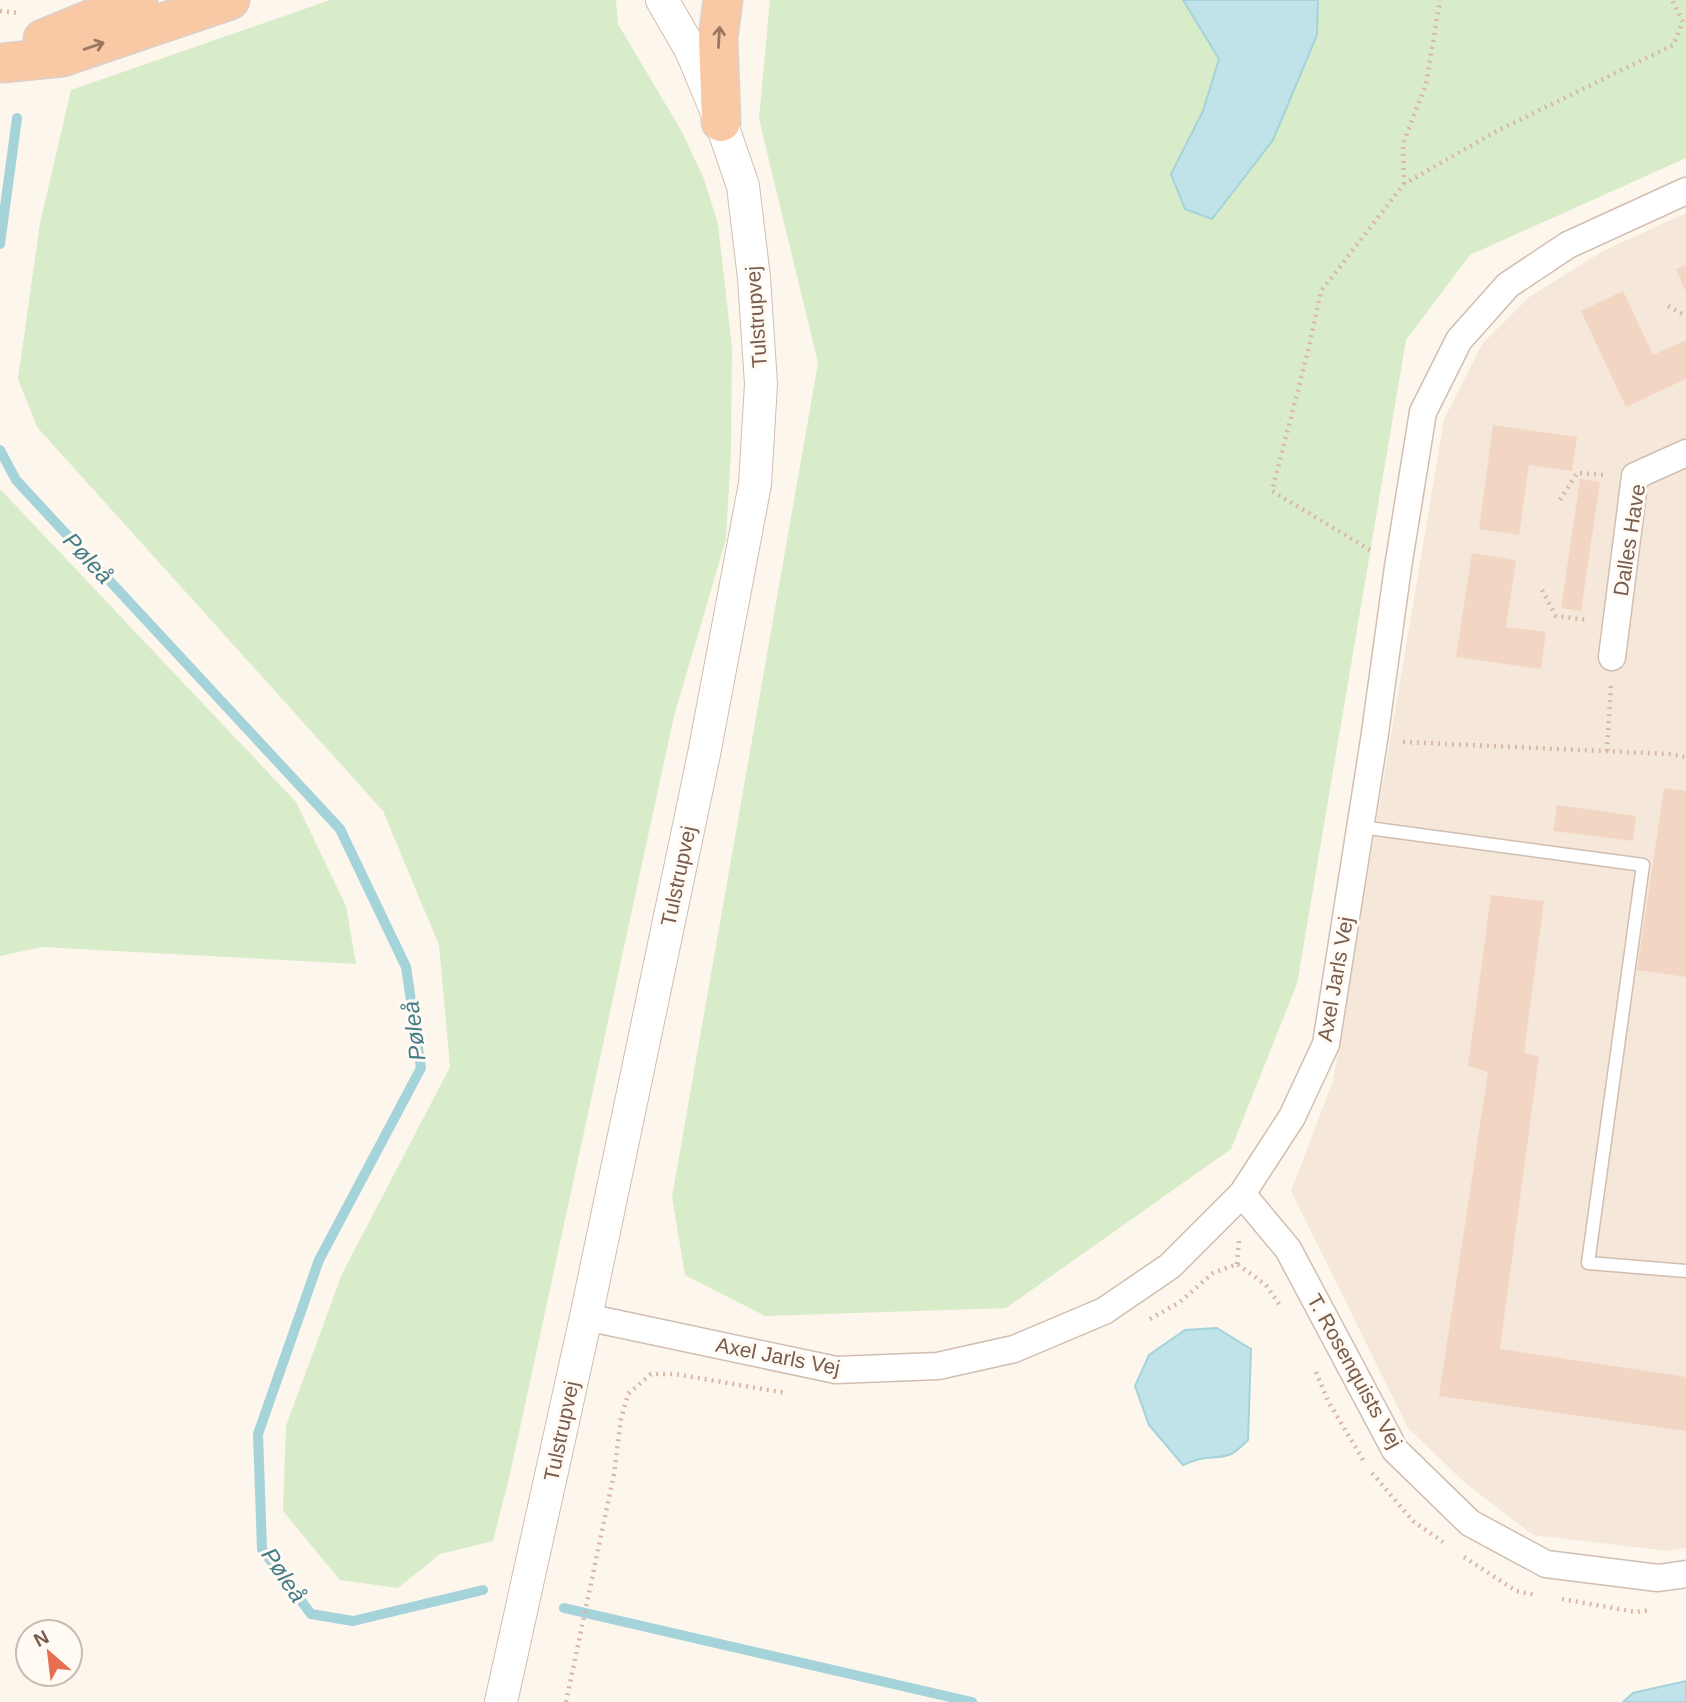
<svg xmlns="http://www.w3.org/2000/svg" width="1686" height="1702" font-family="Helvetica,sans-serif">
<style>
.residential{fill:#f5e8da}
.green{fill:#d8ecc9}
.water{fill:#bfe3e8;stroke:#a5d3da;stroke-width:2}
.lines{fill:none;stroke-linecap:round;stroke-linejoin:round}
.stream{stroke:#a5d3da;stroke-width:10}
.building{fill:#f3d5c3}
.service-casing{stroke:#d1beb0;stroke-width:15}
.minor-casing{stroke:#d1beb0;stroke-width:29}
.tertiary-casing{stroke:#d1beb0;stroke-width:34}
.trunk-casing{stroke:#dad1cd;stroke-width:41}
.path{stroke:#d9b8a5;stroke-width:4.5;stroke-dasharray:2 5;stroke-linecap:butt}
.service{stroke:#fff;stroke-width:12}
.minor{stroke:#fff;stroke-width:26}
.tertiary{stroke:#fff;stroke-width:32}
.trunk{stroke:#f9c8a4;stroke-width:38}
.oneway{stroke:#9a7763}
.labels{text-anchor:middle;dominant-baseline:central;stroke-width:6;stroke-linejoin:round;paint-order:stroke}
.street-label{font-size:21px;fill:#7a5c4d;stroke:#fffaf3}
.water-label{font-size:23px;font-style:italic;fill:#437c86;stroke:#fffaf3}
</style>
<rect width="100%" height="100%" fill="#fdf6ec"/>
<path class="residential" d="M 1686,213 L 1686,1548 L 1668,1551 L 1533,1535 L 1464,1482 L 1408,1428 L 1291,1191 L 1333,1081 L 1444,419 L 1482,344 L 1529,297 L 1603,251 Z"/>
<g class="green">
<path d="M 330,0 L 616,0 L 618,24 L 682,132 L 704,179 L 718,224 L 732,348 L 731,450 L 726,539 L 674,716 L 510,1474 L 493,1541 L 440,1554 L 398,1588 L 340,1580 L 283,1511 L 286,1426 L 342,1274 L 450,1067 L 439,945 L 383,811 L 37,427 L 18,379 L 40,223 L 71,90 Z"/>
<path d="M 770,0 L 1183,0 L 1219,59 L 1203,111 L 1171,174 L 1317,35 L 1318,0 L 1686,0 L 1686,158 L 1470,255 L 1406,340 L 1297,984 L 1231,1149 L 1006,1308 L 765,1316 L 685,1275 L 672,1197 L 818,363 L 759,119 Z"/>
<path d="M 0,489 L 296,802 L 346,906 L 356,964 L 42,947 L 0,956 Z"/>
</g>
<g class="water">
<path d="M 1183,0 L 1318,0 L 1317,35 L 1273,140 L 1212,219 L 1185,209 L 1171,174 L 1203,111 L 1219,59 Z"/>
<path d="M 1217,1328 L 1251,1349 L 1248,1440 C 1230,1458 1229,1456 1206,1458 C 1198,1459 1190,1462 1183,1465 L 1149,1425 L 1135,1386 L 1149,1355 L 1185,1330 Z"/>
<path d="M 1686,1681 L 1686,1702 L 1623,1702 L 1633,1693 Z"/>
</g>
<g class="lines">
<g class="stream">
<path d="M 0,244 L 17,118"/>
<path d="M 0,450 L 16,480 L 340,829 L 406,967 L 421,1068 L 319,1260 L 258,1434 L 262,1549 L 311,1614 L 353,1621 L 483,1590"/>
<path d="M 564,1608 L 972,1702"/>
</g>
</g>
<g class="building">
<path d="M 1686,265 L 1686,292 L 1676,269 Z"/>
<path d="M 1623,291 L 1653,355 L 1686,340 L 1686,379 L 1626,407 L 1581,311 Z"/>
<path d="M 1493,425 L 1577,437 L 1572,471 L 1529,465 L 1519,535 L 1479,529 Z"/>
<path d="M 1580,479 L 1600,482 L 1581,611 L 1561,608 Z"/>
<path d="M 1472,553 L 1516,560 L 1506,627 L 1546,632 L 1541,669 L 1456,657 Z"/>
<path d="M 1664,788 L 1686,791 L 1686,977 L 1637,970 Z"/>
<path d="M 1557,805 L 1636,816 L 1633,841 L 1553,831 Z"/>
<path d="M 1491,895 L 1544,901 L 1524,1053 L 1539,1056 L 1500,1349 L 1686,1377 L 1686,1431 L 1439,1396 L 1488,1072 L 1468,1066 Z"/>
</g>
<g class="lines">
<defs>
<path id="service" d="M 1361,827 L 1643,865 L 1588,1263 L 1686,1271"/>
<g id="minor">
<path d="M 1612,657 L 1635,476 L 1686,453"/>
<path d="M 1242,1194 L 1288,1249 L 1395,1450 L 1470,1523 L 1546,1564 L 1658,1578 L 1686,1574"/>
<path d="M 586,1317 L 836,1370 L 938,1366 L 1014,1349 L 1104,1311 L 1170,1266 L 1242,1194 L 1292,1117 L 1326,1044 L 1374,740 L 1398,567 L 1423,412 L 1459,340 L 1508,285 L 1568,245 L 1686,191"/>
</g>
<path id="tertiary" d="M 501,1702 L 586,1317 L 704,754 L 755,484 L 761,384 L 754,278 L 743,186 L 721,122 L 691,50 L 662,0"/>
<g id="trunk">
<path d="M 43,39 L 138,0"/>
<path d="M 3,63 L 62,57 L 230,0"/>
<path d="M 721,122 L 718,38 L 723,0"/>
</g>
</defs>
<use href="#service" class="service-casing"/>
<use href="#minor" class="minor-casing"/>
<use href="#tertiary" class="tertiary-casing"/>
<use href="#trunk" class="trunk-casing"/>
<g class="path">
<path d="M 0,11 L 19,13"/>
<path d="M 1404,184 L 1403,144 L 1426,84 L 1440,0"/>
<path d="M 1668,306 L 1686,316"/>
<path d="M 1560,500 L 1577,473 L 1606,475"/>
<path d="M 1370,550 L 1272,491 L 1308,351 L 1321,291 L 1404,184 L 1495,132 L 1673,45 L 1683,22 L 1672,0"/>
<path d="M 1542,590 L 1556,616 L 1588,620"/>
<path d="M 1403,742 L 1669,754 L 1686,757"/>
<path d="M 1607,751 L 1611,685"/>
<path d="M 1237,1264 L 1239,1240"/>
<path d="M 1150,1319 L 1180,1302 L 1213,1273 L 1237,1264 L 1266,1285 L 1281,1307"/>
<path d="M 1316,1372 L 1328,1401 L 1363,1460"/>
<path d="M 1372,1473 L 1413,1521 L 1443,1542"/>
<path d="M 1464,1557 L 1516,1591 L 1536,1595"/>
<path d="M 1562,1599 L 1636,1612 L 1650,1610"/>
<path d="M 566,1702 L 614,1474 L 621,1419 L 628,1394 L 651,1374 L 675,1374 L 786,1393"/>
</g>
<use href="#service" class="service"/>
<use href="#minor" class="minor"/>
<use href="#tertiary" class="tertiary"/>
<use href="#trunk" class="trunk"/>
</g>
<defs><path id="oneway-shaft" d="M-6 0H5M1.5-3L5.5 0L1.5 3" fill="none" stroke-width="1.6" stroke-linecap="round" stroke-linejoin="round" transform="scale(1.75)"/></defs>
<g class="oneway">
<use href="#oneway-shaft" transform="translate(719 37) rotate(-87)"/>
<use href="#oneway-shaft" transform="translate(94 46) rotate(-19)"/>
</g>
<g class="labels">
<g class="street-label">
<text transform="translate(756 317) rotate(-94)">Tulstrupvej</text>
<text transform="translate(1629 540) rotate(-81)">Dalles Have</text>
<text transform="translate(678 876) rotate(-78)">Tulstrupvej</text>
<text transform="translate(1335 979) rotate(-80)">Axel Jarls Vej</text>
<text transform="translate(778 1356) rotate(11)">Axel Jarls Vej</text>
<text transform="translate(1355 1371) rotate(61)">T. Rosenquists Vej</text>
<text transform="translate(561 1431) rotate(-78)">Tulstrupvej</text>
</g>
<g class="water-label">
<text transform="translate(88 558) rotate(47)">Pøleå</text>
<text transform="translate(414 1031) rotate(-97)">Pøleå</text>
<text transform="translate(284 1575) rotate(56)">Pøleå</text>
</g>
</g>
<g transform="translate(49 1653) rotate(332)"><circle r="33" fill="#fffaf3" stroke="#cabbb1" stroke-width="2"/>
<path d="M0-5L12 26L0 18L-12 26Z" fill="#e76f51"/>
<text y="-10" font-size="19" font-weight="bold" text-anchor="middle" fill="#7a5c4d">N</text>
</g>
</svg>
